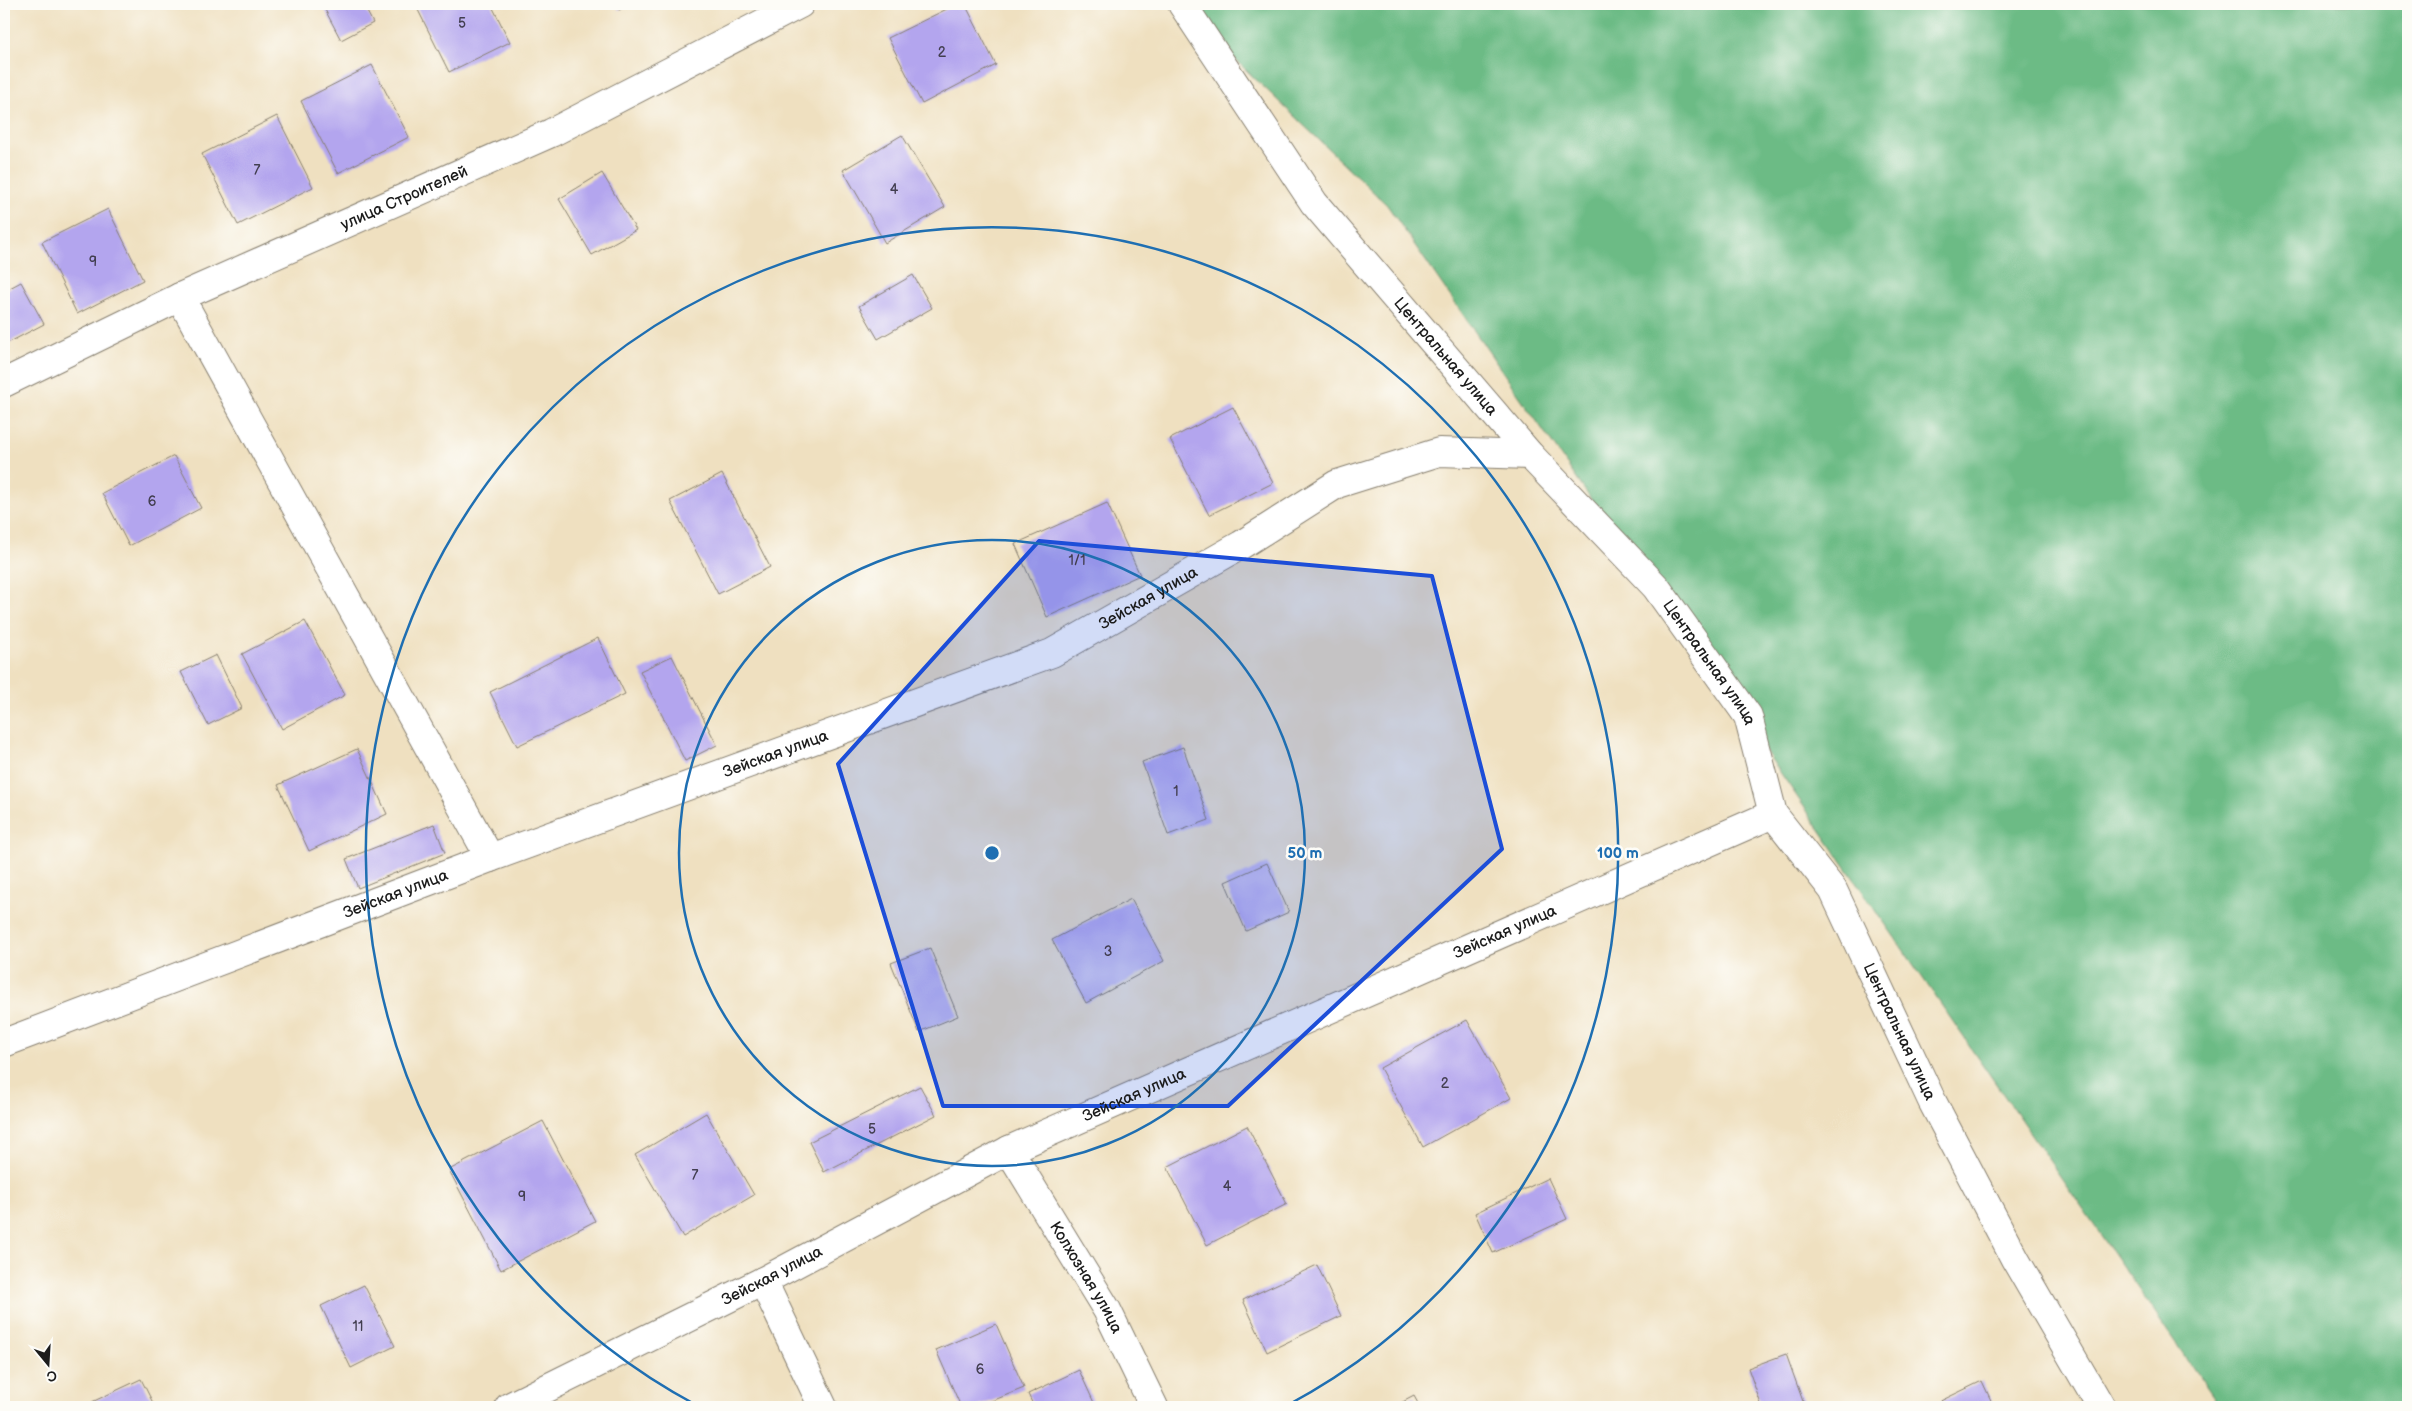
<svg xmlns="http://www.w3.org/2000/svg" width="2412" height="1411" font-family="'Balsamiq Sans',sans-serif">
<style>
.forest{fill:#6cbb85;stroke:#446c50}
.building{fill:#b3a5ee}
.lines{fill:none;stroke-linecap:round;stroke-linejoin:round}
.minor-casing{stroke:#867e6e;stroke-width:30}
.minor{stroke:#fff;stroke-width:28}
.marked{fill:#1d4ed8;fill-opacity:0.2;stroke:#1d4ed8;stroke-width:4;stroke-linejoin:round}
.ring{fill:none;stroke:#1f6fb2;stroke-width:2.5}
.labels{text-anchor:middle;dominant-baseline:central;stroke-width:5;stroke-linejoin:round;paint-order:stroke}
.number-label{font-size:14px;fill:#423e50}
.street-label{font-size:16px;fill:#1c1c1c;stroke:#fdfcf7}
.centre{fill:#1f6fb2;stroke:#fdfcf7;stroke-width:2.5}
.ring-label{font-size:15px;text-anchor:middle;font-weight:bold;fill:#1f6fb2;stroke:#fdfcf7;stroke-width:5;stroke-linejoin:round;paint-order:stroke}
</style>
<rect width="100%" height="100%" fill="#fdfcf7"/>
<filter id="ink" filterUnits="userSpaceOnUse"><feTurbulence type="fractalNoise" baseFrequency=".02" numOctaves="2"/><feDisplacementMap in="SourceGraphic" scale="10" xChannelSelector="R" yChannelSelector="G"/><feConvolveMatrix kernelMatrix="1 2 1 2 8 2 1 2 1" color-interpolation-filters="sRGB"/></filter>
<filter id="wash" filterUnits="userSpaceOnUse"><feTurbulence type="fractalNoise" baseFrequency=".0096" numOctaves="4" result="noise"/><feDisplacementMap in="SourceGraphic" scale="20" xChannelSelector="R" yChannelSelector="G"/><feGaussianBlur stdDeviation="1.12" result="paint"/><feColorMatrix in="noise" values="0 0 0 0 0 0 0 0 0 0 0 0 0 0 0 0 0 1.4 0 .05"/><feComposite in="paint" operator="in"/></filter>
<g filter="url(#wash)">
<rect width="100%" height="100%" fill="#efe0c0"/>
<path class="forest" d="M 1177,4 L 2408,4 L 2408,1407 L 2220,1407 L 1387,205 Z"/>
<g id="blocks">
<g class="building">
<path d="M 322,4 L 363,4 L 373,23 L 341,40 Z"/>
<path d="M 415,4 L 491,4 L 510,42 L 449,72 Z"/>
<path d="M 616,4 L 630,4 L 619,10 Z"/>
<path d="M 957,4 L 965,4 L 996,65 L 922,104 L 888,38 Z"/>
<path d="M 372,65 L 409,137 L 338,173 L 301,101 Z"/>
<path d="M 277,116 L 313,187 L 238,225 L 202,154 Z"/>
<path d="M 902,135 L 945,207 L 885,243 L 843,170 Z"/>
<path d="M 602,173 L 636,230 L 592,255 L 559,199 Z"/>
<path d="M 108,209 L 143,280 L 77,314 L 42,242 Z"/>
<path d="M 913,275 L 932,308 L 878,339 L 859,306 Z"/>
<path d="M 21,282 L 44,324 L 4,345 L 4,291 Z"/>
<path d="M 1233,407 L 1273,483 L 1209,515 L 1170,439 Z"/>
<path d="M 174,456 L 201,508 L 129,546 L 102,493 Z"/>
<path d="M 722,474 L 770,567 L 718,594 L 670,501 Z"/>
<path d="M 1107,503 L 1140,575 L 1047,617 L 1015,544 Z"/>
<path d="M 305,621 L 345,695 L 282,729 L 242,654 Z"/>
<path d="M 598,638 L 625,694 L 517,746 L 490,692 Z"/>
<path d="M 216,655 L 242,708 L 208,725 L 181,672 Z"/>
<path d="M 672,656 L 717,745 L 685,761 L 640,671 Z"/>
<path d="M 1183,747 L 1209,820 L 1168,835 L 1142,762 Z"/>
<path d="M 357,749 L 387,814 L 309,851 L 278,785 Z"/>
<path d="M 434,824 L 445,853 L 358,888 L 346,859 Z"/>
<path d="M 1267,863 L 1289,912 L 1246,931 L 1225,882 Z"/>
<path d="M 1131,899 L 1164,961 L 1086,1003 L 1052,940 Z"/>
<path d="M 930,948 L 958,1016 L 919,1032 L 891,963 Z"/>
<path d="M 1467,1020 L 1511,1098 L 1423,1147 L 1380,1068 Z"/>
<path d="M 920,1086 L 936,1115 L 824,1172 L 809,1142 Z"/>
<path d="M 706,1113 L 754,1195 L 683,1237 L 635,1155 Z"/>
<path d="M 543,1121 L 595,1221 L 501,1270 L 449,1170 Z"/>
<path d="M 1247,1126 L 1287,1204 L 1207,1245 L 1167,1167 Z"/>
<path d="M 1548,1178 L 1567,1219 L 1493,1253 L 1475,1213 Z"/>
<path d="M 1317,1265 L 1341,1316 L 1267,1352 L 1243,1300 Z"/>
<path d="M 364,1285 L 395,1346 L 351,1368 L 321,1306 Z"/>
<path d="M 996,1324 L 1024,1388 L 977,1407 L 961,1407 L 936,1350 Z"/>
<path d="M 1786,1354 L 1805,1407 L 1762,1407 L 1748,1368 Z"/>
<path d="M 1079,1370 L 1095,1405 L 1091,1407 L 1034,1407 L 1028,1394 Z"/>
<path d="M 141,1379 L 155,1407 L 95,1407 L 92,1402 Z"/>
<path d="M 1982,1381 L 1994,1407 L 1928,1407 Z"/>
<path d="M 1414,1396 L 1420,1407 L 1393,1407 Z"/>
</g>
</g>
</g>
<g filter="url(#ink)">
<use href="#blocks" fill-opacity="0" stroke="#867e6e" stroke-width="1"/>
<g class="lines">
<defs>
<g id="minor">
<path id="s1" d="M 1182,4 L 1314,203 L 1530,455 L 1656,587 L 1748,716 L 1773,814 L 1833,890 L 1932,1101 L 2015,1259 L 2101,1407"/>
<path d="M 180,297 L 490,858"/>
<path id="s2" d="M 4,383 L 180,297 L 551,133 L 800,4"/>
<path id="s3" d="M 4,1043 L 490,858 L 1052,653 L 1241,545 L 1337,484 L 1439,452 L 1530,455"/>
<path id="s4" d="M 1009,1150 L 1107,1310 L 1154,1407"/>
<path d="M 763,1281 L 823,1407"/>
<path id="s5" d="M 509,1407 L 763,1281 L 1009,1150 L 1773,814"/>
</g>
</defs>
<use href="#minor" class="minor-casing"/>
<use href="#minor" class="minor"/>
</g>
</g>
<path class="marked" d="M 1039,541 L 1432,576 L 1502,849 L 1228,1106 L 943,1106 L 838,764 Z"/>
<g class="ring">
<circle cx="992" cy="853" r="313"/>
<path d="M698 1406A626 626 0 1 1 1286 1406"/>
</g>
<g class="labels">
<g class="number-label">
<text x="462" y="23">5</text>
<text x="942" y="52">2</text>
<text x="257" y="170">7</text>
<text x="894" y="189">4</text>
<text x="93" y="261">9</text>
<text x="152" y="501">6</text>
<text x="1077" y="560">1/1</text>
<text x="1176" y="791">1</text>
<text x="1108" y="951">3</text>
<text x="1445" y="1083">2</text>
<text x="872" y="1129">5</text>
<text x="695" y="1175">7</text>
<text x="1227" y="1186">4</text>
<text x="522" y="1196">9</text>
<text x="358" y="1326">11</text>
<text x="980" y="1369">6</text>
</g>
<g class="street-label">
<text stroke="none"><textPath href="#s2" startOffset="441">улица Строителей</textPath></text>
<text stroke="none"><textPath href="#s1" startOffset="441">Центральная улица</textPath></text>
<text stroke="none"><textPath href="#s3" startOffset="1229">Зейская улица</textPath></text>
<text stroke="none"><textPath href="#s1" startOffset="846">Центральная улица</textPath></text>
<text stroke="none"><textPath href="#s3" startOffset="824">Зейская улица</textPath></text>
<text stroke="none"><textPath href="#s3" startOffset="419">Зейская улица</textPath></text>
<text stroke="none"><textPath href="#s5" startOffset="1104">Зейская улица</textPath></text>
<text stroke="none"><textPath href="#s1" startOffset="1266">Центральная улица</textPath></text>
<text stroke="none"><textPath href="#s5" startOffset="699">Зейская улица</textPath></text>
<text stroke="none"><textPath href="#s5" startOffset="294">Зейская улица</textPath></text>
<text stroke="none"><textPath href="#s4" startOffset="149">Колхозная улица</textPath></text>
</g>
</g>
<circle cx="992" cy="853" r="8" class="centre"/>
<g class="ring-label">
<text x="1305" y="858">50 m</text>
<text x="1618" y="858">100 m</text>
</g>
<rect width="2412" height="1411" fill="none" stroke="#fdfcf7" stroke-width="20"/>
<g transform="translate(48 1364) rotate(162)" stroke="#fdfcf7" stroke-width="4" paint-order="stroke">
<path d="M0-4L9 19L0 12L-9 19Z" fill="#1c1c1c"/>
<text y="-8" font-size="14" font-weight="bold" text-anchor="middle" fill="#1c1c1c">С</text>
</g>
</svg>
